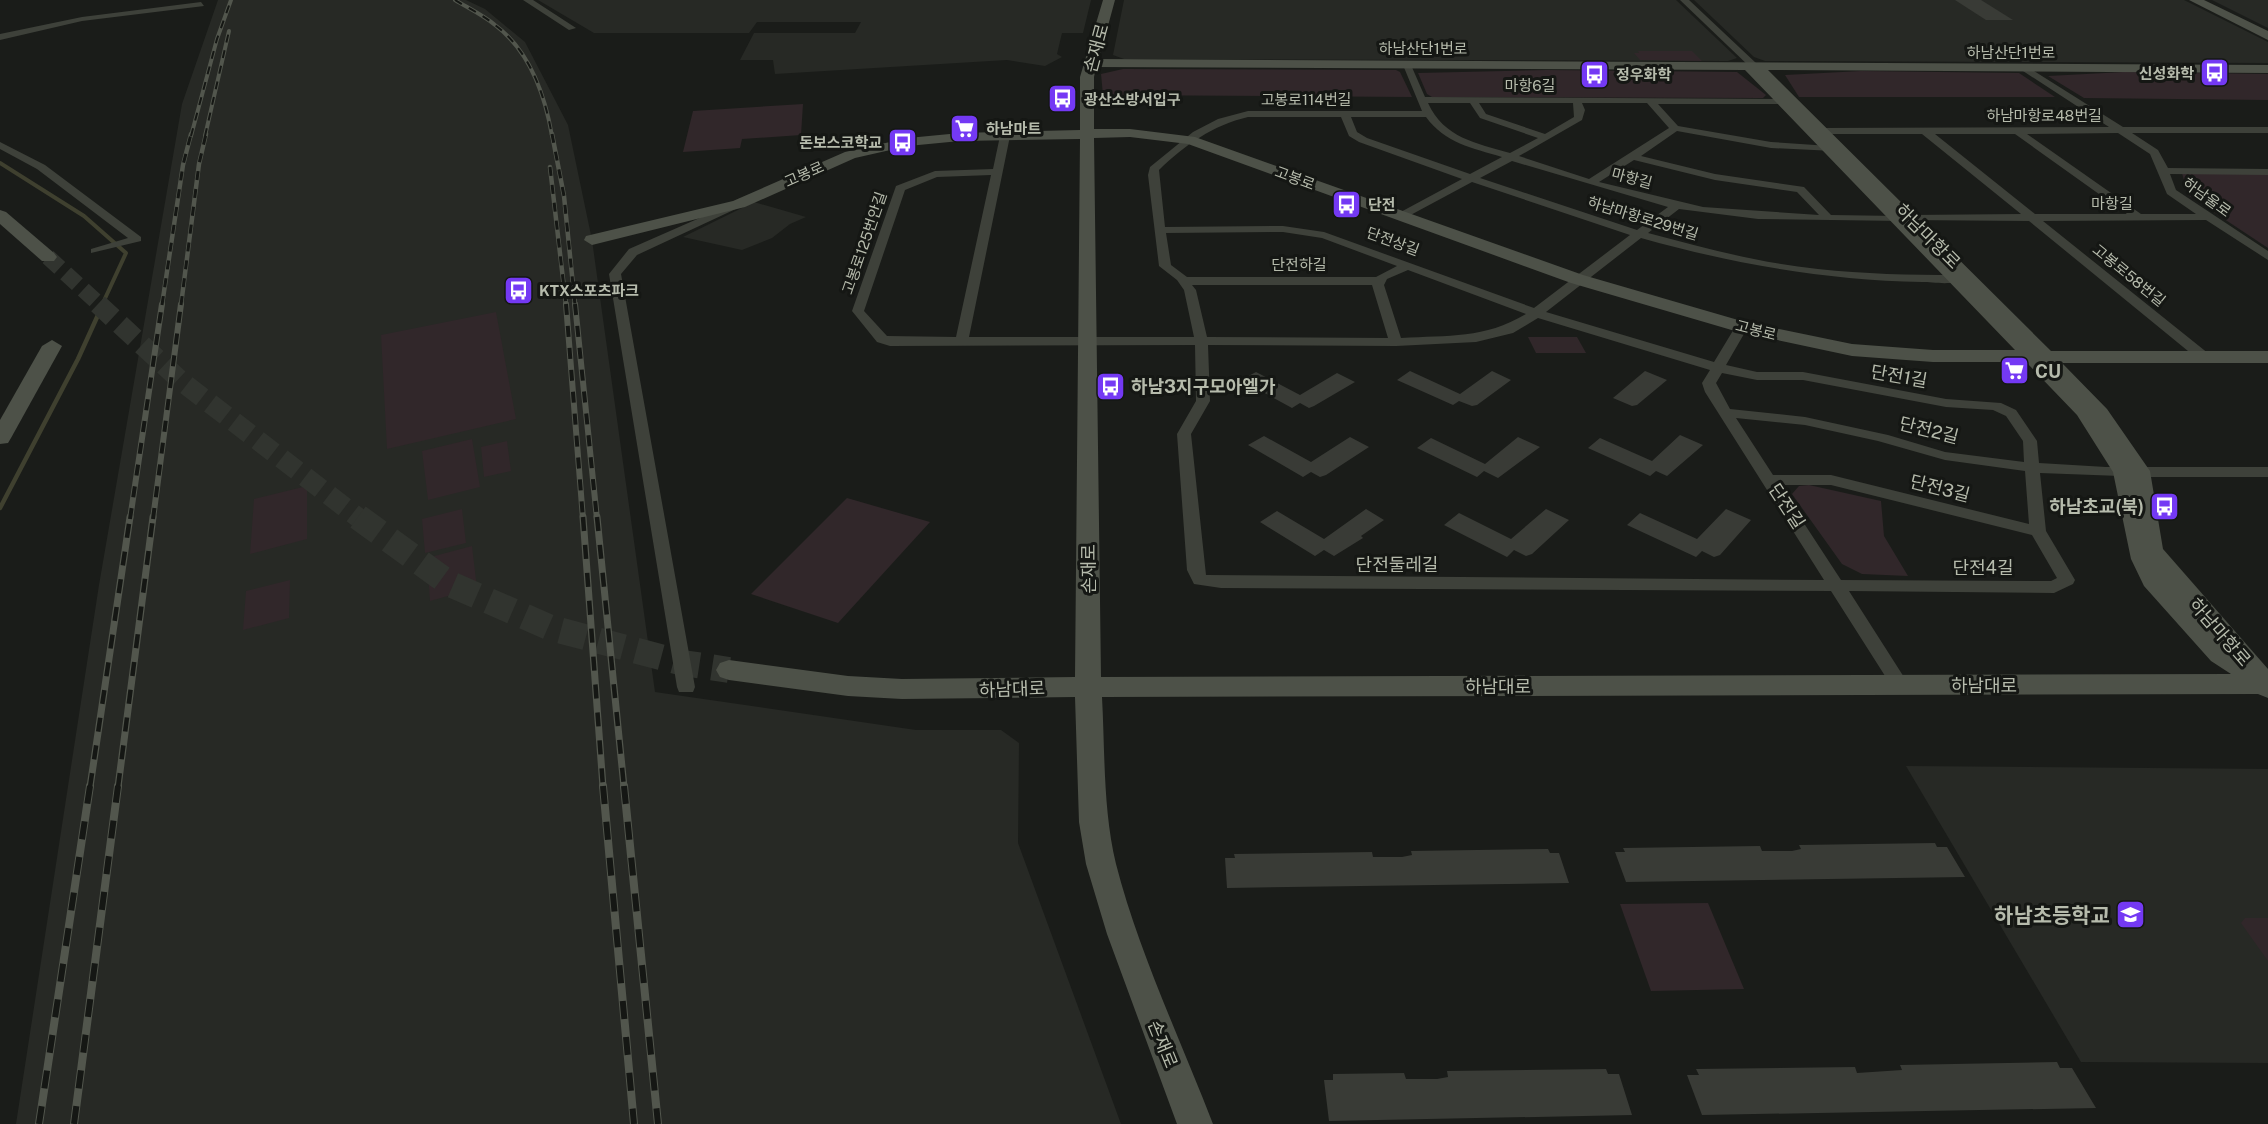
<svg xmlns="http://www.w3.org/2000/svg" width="2268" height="1124" font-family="'Public Sans','Noto Sans KR',sans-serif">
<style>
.built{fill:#272925}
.green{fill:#31272a}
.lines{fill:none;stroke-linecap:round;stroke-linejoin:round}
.stream-far1{stroke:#3f402f;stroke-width:4}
.stream{stroke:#3f402f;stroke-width:4.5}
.building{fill:#393b36}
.secondary-tunnel-far2{stroke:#31342f;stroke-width:16;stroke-dasharray:16 8;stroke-linecap:butt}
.secondary-tunnel-far1{stroke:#31342f;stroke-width:20;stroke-dasharray:20 10;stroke-linecap:butt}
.secondary-tunnel{stroke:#31342f;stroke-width:26;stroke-dasharray:26 13;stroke-linecap:butt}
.street{fill:#3e413a;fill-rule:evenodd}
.secondary{fill:#4d5148;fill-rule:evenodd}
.rail-far4-casing{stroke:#52564d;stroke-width:4}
.rail-far3-casing{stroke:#52564d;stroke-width:4.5}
.rail-far2-casing{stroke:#52564d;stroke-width:6}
.rail-far1-casing{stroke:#52564d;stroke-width:7}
.rail-casing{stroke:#52564d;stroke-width:8}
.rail-far4{stroke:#151714;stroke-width:2;stroke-dasharray:8;stroke-linecap:butt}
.rail-far3{stroke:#151714;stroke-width:3;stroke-dasharray:9;stroke-linecap:butt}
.rail-far2{stroke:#151714;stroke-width:4;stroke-dasharray:11;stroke-linecap:butt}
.rail-far1{stroke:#151714;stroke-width:4.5;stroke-dasharray:14;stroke-linecap:butt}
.rail{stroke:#151714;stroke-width:6;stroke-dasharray:18;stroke-linecap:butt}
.labels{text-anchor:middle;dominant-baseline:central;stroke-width:6;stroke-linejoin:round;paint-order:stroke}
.far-street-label{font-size:15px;fill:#b6bbac;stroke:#151714}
.far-poi-label{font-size:15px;font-weight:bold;fill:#b6bbac;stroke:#151714;text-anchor:start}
.street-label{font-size:18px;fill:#b6bbac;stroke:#151714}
.poi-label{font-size:18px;font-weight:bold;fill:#b6bbac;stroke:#151714;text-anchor:start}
.near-poi-label{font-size:21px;font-weight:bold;fill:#b6bbac;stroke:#151714;text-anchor:end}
</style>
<rect width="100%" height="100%" fill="#1a1c19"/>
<g class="built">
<path d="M 218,0 L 466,0 L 485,9 L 525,42 L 568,125 L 592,240 L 655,692 L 916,730 L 1001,730 L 1019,743 L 1018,843 L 1121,1124 L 16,1124 L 99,585 L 182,104 Z"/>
<path d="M 538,0 L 1091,0 L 1083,33 L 1062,33 L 1057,54 L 1062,57 L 1045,66 L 1007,60 L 775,74 L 773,60 L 740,60 L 754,33 L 855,33 L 861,22 L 757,22 L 749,33 L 594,33 Z"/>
<path d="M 1124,0 L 1676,0 L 1737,58 L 1728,61 L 1124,59 L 1113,55 Z"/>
<path d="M 1694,0 L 2184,0 L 2268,42 L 2268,63 L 1765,61 L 1754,57 Z"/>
<path d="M 2212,0 L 2268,0 L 2268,28 Z"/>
<path d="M 754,202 L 806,217 L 790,224 L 772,238 L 742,250 L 683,237 Z"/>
<path d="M 1906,766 L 2268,769 L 2268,1063 L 2081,1062 Z"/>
</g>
<g class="green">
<path d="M 1638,51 L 1692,51 L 1702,61 L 1640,60 L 1634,53 L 1639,53 Z"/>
<path d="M 1123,69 L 1396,70 L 1400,72 L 1412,97 L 1103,95 L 1101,74 Z"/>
<path d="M 1547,70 L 1737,72 L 1766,95 L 1763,98 L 1432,97 L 1427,94 L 1418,73 Z"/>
<path d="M 1861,71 L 2019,73 L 2055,97 L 1799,97 L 1785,75 Z"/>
<path d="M 2124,72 L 2268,74 L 2268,100 L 2084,98 L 2048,76 Z"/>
<path d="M 803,104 L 801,135 L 742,139 L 740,148 L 683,152 L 693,111 Z"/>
<path d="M 2182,173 L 2268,173 L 2268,248 L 2188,195 Z"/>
<path d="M 496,312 L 516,419 L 387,449 L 381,335 Z"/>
<path d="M 1528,337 L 1577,337 L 1586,353 L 1536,353 Z"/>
<path d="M 472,439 L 480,487 L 428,500 L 422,451 Z"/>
<path d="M 507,441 L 511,471 L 484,477 L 481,447 Z"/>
<path d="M 1809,485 L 1881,501 L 1884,536 L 1908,576 L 1862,574 L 1842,564 L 1792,494 L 1799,486 Z"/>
<path d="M 307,486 L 307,539 L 250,554 L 254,499 Z"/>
<path d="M 847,498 L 930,522 L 838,623 L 751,594 Z"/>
<path d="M 462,509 L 466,543 L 425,553 L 422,519 Z"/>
<path d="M 472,546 L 477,588 L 430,601 L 427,558 Z"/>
<path d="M 290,580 L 289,618 L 243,630 L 246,591 Z"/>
<path d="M 1708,903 L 1744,989 L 1651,991 L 1620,904 Z"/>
<path d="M 2245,918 L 2268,918 L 2268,961 L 2241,923 Z"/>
</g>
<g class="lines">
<path class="stream-far1" d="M 0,163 L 84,216 L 126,253 L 102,305"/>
<path class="stream" d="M 0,508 L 78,359 L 103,304"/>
</g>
<g class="building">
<path d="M 1955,0 L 1981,0 L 2013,20 L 1986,20 Z"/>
<path d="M 1410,371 L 1460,394 L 1492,371 L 1511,380 L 1477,405 L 1472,406 L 1459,401 L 1453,405 L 1397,380 Z"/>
<path d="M 1645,371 L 1667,380 L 1637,405 L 1632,406 L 1613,398 Z"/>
<path d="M 1256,372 L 1300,395 L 1337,373 L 1355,382 L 1314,406 L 1309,408 L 1300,403 L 1292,408 L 1241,380 Z"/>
<path d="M 1680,435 L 1703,445 L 1667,476 L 1656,471 L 1650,476 L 1588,448 L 1600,438 L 1652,461 Z"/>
<path d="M 1264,436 L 1311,462 L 1350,437 L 1369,447 L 1326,475 L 1320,477 L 1311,472 L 1303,477 L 1248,445 Z"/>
<path d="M 1518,437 L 1540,447 L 1498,478 L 1484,471 L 1477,477 L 1417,448 L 1431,438 L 1485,464 Z"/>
<path d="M 1366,509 L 1384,520 L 1361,536 L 1363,538 L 1334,556 L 1324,550 L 1315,556 L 1260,522 L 1277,511 L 1324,539 Z"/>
<path d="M 1546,509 L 1569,520 L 1532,554 L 1526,556 L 1514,550 L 1507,557 L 1444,525 L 1459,513 L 1511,539 Z"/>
<path d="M 1726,509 L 1751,520 L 1720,555 L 1714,557 L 1702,551 L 1696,557 L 1627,525 L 1640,513 L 1697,539 Z"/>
<path d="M 1935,843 L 1937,847 L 1947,847 L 1965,877 L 1626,882 L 1615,852 L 1625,852 L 1623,848 L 1760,846 L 1762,851 L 1792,851 L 1801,849 L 1799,845 Z"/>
<path d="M 1548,849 L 1550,853 L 1559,853 L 1569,883 L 1227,888 L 1225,858 L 1235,858 L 1234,854 L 1372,852 L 1373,857 L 1402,857 L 1412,855 L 1411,851 Z"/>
<path d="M 2057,1062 L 2060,1068 L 2072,1068 L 2096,1108 L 1702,1115 L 1687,1075 L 1699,1075 L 1696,1069 L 1855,1067 L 1857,1073 L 1902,1070 L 1900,1065 Z"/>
<path d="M 1606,1069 L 1608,1074 L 1619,1074 L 1632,1115 L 1329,1121 L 1324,1080 L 1333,1080 L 1333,1074 L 1404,1073 L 1406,1079 L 1437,1079 L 1448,1077 L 1447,1071 Z"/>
</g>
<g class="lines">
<path class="secondary-tunnel-far2" d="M 48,257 L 100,305"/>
<path class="secondary-tunnel-far1" d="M 98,304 L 181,381 L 360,519"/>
<path class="secondary-tunnel" d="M 358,517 L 450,584 L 551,628 L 683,663 L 729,670"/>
<g class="street">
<path d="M 523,0 L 533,0 L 576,28 L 569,30 Z"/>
<path d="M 1680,0 L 1689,0 L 1757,64 L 1757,68 L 1751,68 Z"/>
<path d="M 201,2 L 204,6 L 82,21 L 0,40 L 0,34 L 82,17 Z"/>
<path d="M 1407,62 L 1411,65 L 1425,97 L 1785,99 L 1787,101 L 1782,104 L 1658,104 L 1678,126 L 1771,142 L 1830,146 L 1835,149 L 1834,151 L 1771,148 L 1677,131 L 1641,156 L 1715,174 L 1804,187 L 1831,215 L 1898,216 L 1902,217 L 1902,221 L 1758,219 L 1679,209 L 1648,233 C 1704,248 1760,263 1818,269 C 1864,274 1910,275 1956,275 L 1962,279 C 1954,286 1933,282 1922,282 C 1825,280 1734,264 1641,238 L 1546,312 L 1714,362 L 1737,324 L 1747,324 L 1748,327 L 1726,365 L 1757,372 L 1803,372 L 1946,399 L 2001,403 L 2016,410 L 2037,441 L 2039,463 L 2106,467 L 2268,467 L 2268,477 L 2147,477 L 2040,473 L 2046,531 L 2075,580 L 2073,584 L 2054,593 L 1849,591 L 1909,685 L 1906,690 L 1894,690 L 1831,591 L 1221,588 L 1194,584 L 1187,570 L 1177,434 L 1196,401 L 1195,345 L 890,346 L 877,342 L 852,311 L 896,186 L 935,171 L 993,169 L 1000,136 L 1005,133 L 1010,136 L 969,337 L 1194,337 L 1184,290 L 1177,280 L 1159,266 L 1148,175 L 1150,167 L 1193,132 L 1218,119 L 1248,111 L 1422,111 L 1403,65 ZM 1428,103 L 1470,103 L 1480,118 L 1538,138 L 1510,153 C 1476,143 1444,138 1428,103 ZM 1479,103 L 1573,103 L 1574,117 L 1545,134 L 1486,114 ZM 1582,103 L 1647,103 L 1669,128 L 1589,179 L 1519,156 L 1582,120 L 1585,110 ZM 1248,117 L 1341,117 L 1349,136 L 1359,142 L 1462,179 L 1397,214 L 1397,218 L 1405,218 L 1472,182 L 1630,235 L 1534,308 L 1324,232 L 1283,226 L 1165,227 L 1159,170 C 1185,145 1213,125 1248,117 ZM 1351,117 L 1426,117 C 1445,143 1472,148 1502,157 L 1470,174 L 1367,138 L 1357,132 ZM 1634,160 L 1715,180 L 1797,192 L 1819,215 L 1703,207 L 1599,182 ZM 1512,161 L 1668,207 L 1637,230 L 1480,178 ZM 991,175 L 956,337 L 887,336 L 864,311 L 905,190 L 937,177 ZM 1283,232 L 1322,238 L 1397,266 L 1376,277 L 1187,277 L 1171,265 L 1166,233 ZM 1408,270 L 1526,314 C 1484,339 1449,335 1401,338 L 1384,285 L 1387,279 ZM 1192,285 L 1372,285 L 1388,338 L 1207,337 L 1196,290 ZM 1538,318 L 1710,370 L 1702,383 L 1705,392 L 1824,580 L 1206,575 L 1191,434 L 1210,401 L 1208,345 L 1396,346 L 1476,342 L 1513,333 ZM 1722,373 L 1757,380 L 1803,380 L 1946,407 L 1993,410 L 2006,416 L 2023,441 L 2024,462 L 1945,452 L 1888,435 L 1805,417 L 1730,409 L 1716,383 ZM 1736,418 L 1805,425 L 1878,441 L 1945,460 L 2025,471 L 2029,524 L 1831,475 L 1773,475 ZM 1779,485 L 1831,485 L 2032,535 L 2057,578 L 2051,581 L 1841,580 Z"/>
<path d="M 2026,66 L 2123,127 L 2268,127 L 2268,133 L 2132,133 L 2158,150 L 2168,168 L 2268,169 L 2268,175 L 2170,174 L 2176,190 L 2268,251 L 2268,260 L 2206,220 L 2043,221 L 2209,354 L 2209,360 L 2199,360 L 2029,221 L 1906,220 L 1906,216 L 1910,215 L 2021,214 L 1922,134 L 1821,134 L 1816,131 L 1821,128 L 2109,127 L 2023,71 L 2021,69 ZM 2118,133 L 2150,154 L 2167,194 L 2196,214 L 2141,214 L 2027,134 ZM 1935,134 L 2015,134 L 2127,214 L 2035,214 Z"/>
<path d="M 0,142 L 45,165 L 141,237 L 141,241 L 91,253 L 91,249 L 128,238 L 37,169 L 0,149 Z"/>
<path d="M 736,202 L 740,203 L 740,207 L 637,255 L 621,274 L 695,687 L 693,692 L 679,692 L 677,687 L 609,274 L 629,249 Z"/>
</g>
<g class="secondary">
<path d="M 1103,0 L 1115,0 L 1099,59 L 2268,65 L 2268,73 L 1768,70 L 2051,351 L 2268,351 L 2268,363 L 2062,363 L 2107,409 L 2150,471 L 2163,549 L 2268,669 L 2268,698 L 2258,694 L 1102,697 C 1105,752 1103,810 1116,864 C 1138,950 1181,1041 1213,1124 L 1177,1124 L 1107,934 L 1086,864 L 1079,822 L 1075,697 L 902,699 L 848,696 L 729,680 L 720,677 L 716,670 L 720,663 L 729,660 L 848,676 L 902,679 L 1075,677 L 1080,139 L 960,141 L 908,146 L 855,158 L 745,207 L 592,245 L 584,240 L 586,236 L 733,201 L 845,152 L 908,138 L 960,133 L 1080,130 L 1080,77 ZM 1096,67 L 1745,70 L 2015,350 L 1933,350 L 1852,344 L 1745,322 L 1583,275 L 1195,137 L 1130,129 L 1094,129 L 1094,77 ZM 1130,137 L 1188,144 L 1571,283 L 1735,331 L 1852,356 L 1933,362 L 2026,362 L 2077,415 L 2113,472 L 2131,559 L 2144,586 L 2211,661 L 2231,674 L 1101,677 L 1094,138 Z"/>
<path d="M 2189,0 L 2204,0 L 2268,31 L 2268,40 Z"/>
<path d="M 0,210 L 6,212 L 54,253 L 57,257 L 54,261 L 42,261 L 0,224 Z"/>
<path d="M 52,340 L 62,346 L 11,438 L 8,443 L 0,444 L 0,420 L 42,346 Z"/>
</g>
<defs>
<g id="rail-far4">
<path d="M 455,0 C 468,8 483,15 495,25 C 530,51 545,95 552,136"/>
<path d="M 191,136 L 217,39 L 231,0"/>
<path d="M 205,136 L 229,31"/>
</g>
<g id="rail-far3">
<path d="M 552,134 L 564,196 L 575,305"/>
<path d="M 550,167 L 566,305"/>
<path d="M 162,305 L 183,165 L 191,134"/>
<path d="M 181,305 L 199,164 L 206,134"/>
</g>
<g id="rail-far2">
<path d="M 566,304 L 583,519"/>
<path d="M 575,304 L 597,519"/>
<path d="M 130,519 L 162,304"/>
<path d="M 153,519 L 181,304"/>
</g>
<g id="rail-far1">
<path d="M 583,517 L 603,787"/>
<path d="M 597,517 L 624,787"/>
<path d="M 90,787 L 130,517"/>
<path d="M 118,787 L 153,517"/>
</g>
<g id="rail">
<path d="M 603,786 L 634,1124"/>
<path d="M 624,786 L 658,1124"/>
<path d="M 39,1124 L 90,786"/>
<path d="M 74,1124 L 118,786"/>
</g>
</defs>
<use href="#rail-far4" class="rail-far4-casing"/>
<use href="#rail-far3" class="rail-far3-casing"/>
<use href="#rail-far2" class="rail-far2-casing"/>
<use href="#rail-far1" class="rail-far1-casing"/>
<use href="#rail" class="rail-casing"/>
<use href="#rail-far4" class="rail-far4"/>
<use href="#rail-far3" class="rail-far3"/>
<use href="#rail-far2" class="rail-far2"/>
<use href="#rail-far1" class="rail-far1"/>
<use href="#rail" class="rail"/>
</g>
<defs>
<symbol id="bus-square" viewBox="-11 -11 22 22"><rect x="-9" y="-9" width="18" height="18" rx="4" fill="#7439f4" stroke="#151714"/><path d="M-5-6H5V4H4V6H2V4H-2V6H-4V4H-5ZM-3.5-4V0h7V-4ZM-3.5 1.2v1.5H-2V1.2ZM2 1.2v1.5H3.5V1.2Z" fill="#fff"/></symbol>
<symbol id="supermarket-square" viewBox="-11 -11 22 22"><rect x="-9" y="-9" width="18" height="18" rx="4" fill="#7439f4" stroke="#151714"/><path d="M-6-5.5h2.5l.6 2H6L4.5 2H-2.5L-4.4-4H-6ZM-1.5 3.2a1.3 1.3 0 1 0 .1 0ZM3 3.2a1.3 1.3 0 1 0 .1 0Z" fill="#fff"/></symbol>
<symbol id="school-square" viewBox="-11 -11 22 22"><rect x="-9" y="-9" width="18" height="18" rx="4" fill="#7439f4" stroke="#151714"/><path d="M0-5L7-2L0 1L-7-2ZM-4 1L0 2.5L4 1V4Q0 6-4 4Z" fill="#fff"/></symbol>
</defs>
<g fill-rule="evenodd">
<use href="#bus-square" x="2198" y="56" width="33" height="33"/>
<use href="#bus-square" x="1578" y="58" width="33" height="33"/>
<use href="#bus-square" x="1046" y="82" width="33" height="33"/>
<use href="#supermarket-square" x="948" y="112" width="33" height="33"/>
<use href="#bus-square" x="886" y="126" width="33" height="33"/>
<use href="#bus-square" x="1330" y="188" width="33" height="33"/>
<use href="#bus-square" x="502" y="274" width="33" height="33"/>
<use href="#supermarket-square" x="1998" y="354" width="33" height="33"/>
<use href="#bus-square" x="1094" y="370" width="33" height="33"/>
<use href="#bus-square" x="2148" y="490" width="33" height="33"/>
<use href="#school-square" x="2114" y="898" width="33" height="33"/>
</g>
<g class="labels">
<g class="far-street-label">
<text x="1423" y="48">하남산단1번로</text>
<text x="2011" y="52">하남산단1번로</text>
<text x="1530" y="85">마항6길</text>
<text x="1306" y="99">고봉로114번길</text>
<text x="2044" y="115">하남마항로48번길</text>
<text transform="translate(804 174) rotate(-24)">고봉로</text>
<text transform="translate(1295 178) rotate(20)">고봉로</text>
<text transform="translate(1632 178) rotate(15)">마항길</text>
<text transform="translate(2207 197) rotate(36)">하남울로</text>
<text x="2112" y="203">마항길</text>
<text transform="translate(1643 218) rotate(17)">하남마항로29번길</text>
<text transform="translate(1393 241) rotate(20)">단전상길</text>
<text transform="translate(864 243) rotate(-71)">고봉로125번안길</text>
<text x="1299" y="264">단전하길</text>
<text transform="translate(2129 275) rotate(39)">고봉로58번길</text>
<text transform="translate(1756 330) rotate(14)">고봉로</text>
</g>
<g class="far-poi-label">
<text x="2194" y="73" text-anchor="end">신성화학</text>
<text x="1616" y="74">정우화학</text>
<text x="1084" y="99">광산소방서입구</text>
<text x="986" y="128">하남마트</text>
<text x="882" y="142" text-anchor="end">돈보스코학교</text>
<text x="1368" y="204">단전</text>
<text x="539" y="290">KTX스포츠파크</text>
</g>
<g class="street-label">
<text transform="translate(1096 48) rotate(-75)">손재로</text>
<text transform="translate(1928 236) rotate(45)">하남마항로</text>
<text transform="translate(1899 376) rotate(10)">단전1길</text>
<text transform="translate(1929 430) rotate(14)">단전2길</text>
<text transform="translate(1940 488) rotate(14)">단전3길</text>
<text transform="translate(1787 506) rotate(57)">단전길</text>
<text x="1397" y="564">단전둘레길</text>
<text x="1983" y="567">단전4길</text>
<text transform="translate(1088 569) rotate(-90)">손재로</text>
<text transform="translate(2220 632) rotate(49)">하남마항로</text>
<text x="1984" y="685">하남대로</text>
<text x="1498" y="686">하남대로</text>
<text transform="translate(1012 689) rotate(-2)">하남대로</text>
<text transform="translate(1163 1044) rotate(68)">손재로</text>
</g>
<g class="poi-label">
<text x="2035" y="371">CU</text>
<text x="1131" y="386">하남3지구모아엘가</text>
<text x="2144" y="506" text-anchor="end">하남초교(북)</text>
</g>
<g class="near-poi-label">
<text x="2110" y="915">하남초등학교</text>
</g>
</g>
</svg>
